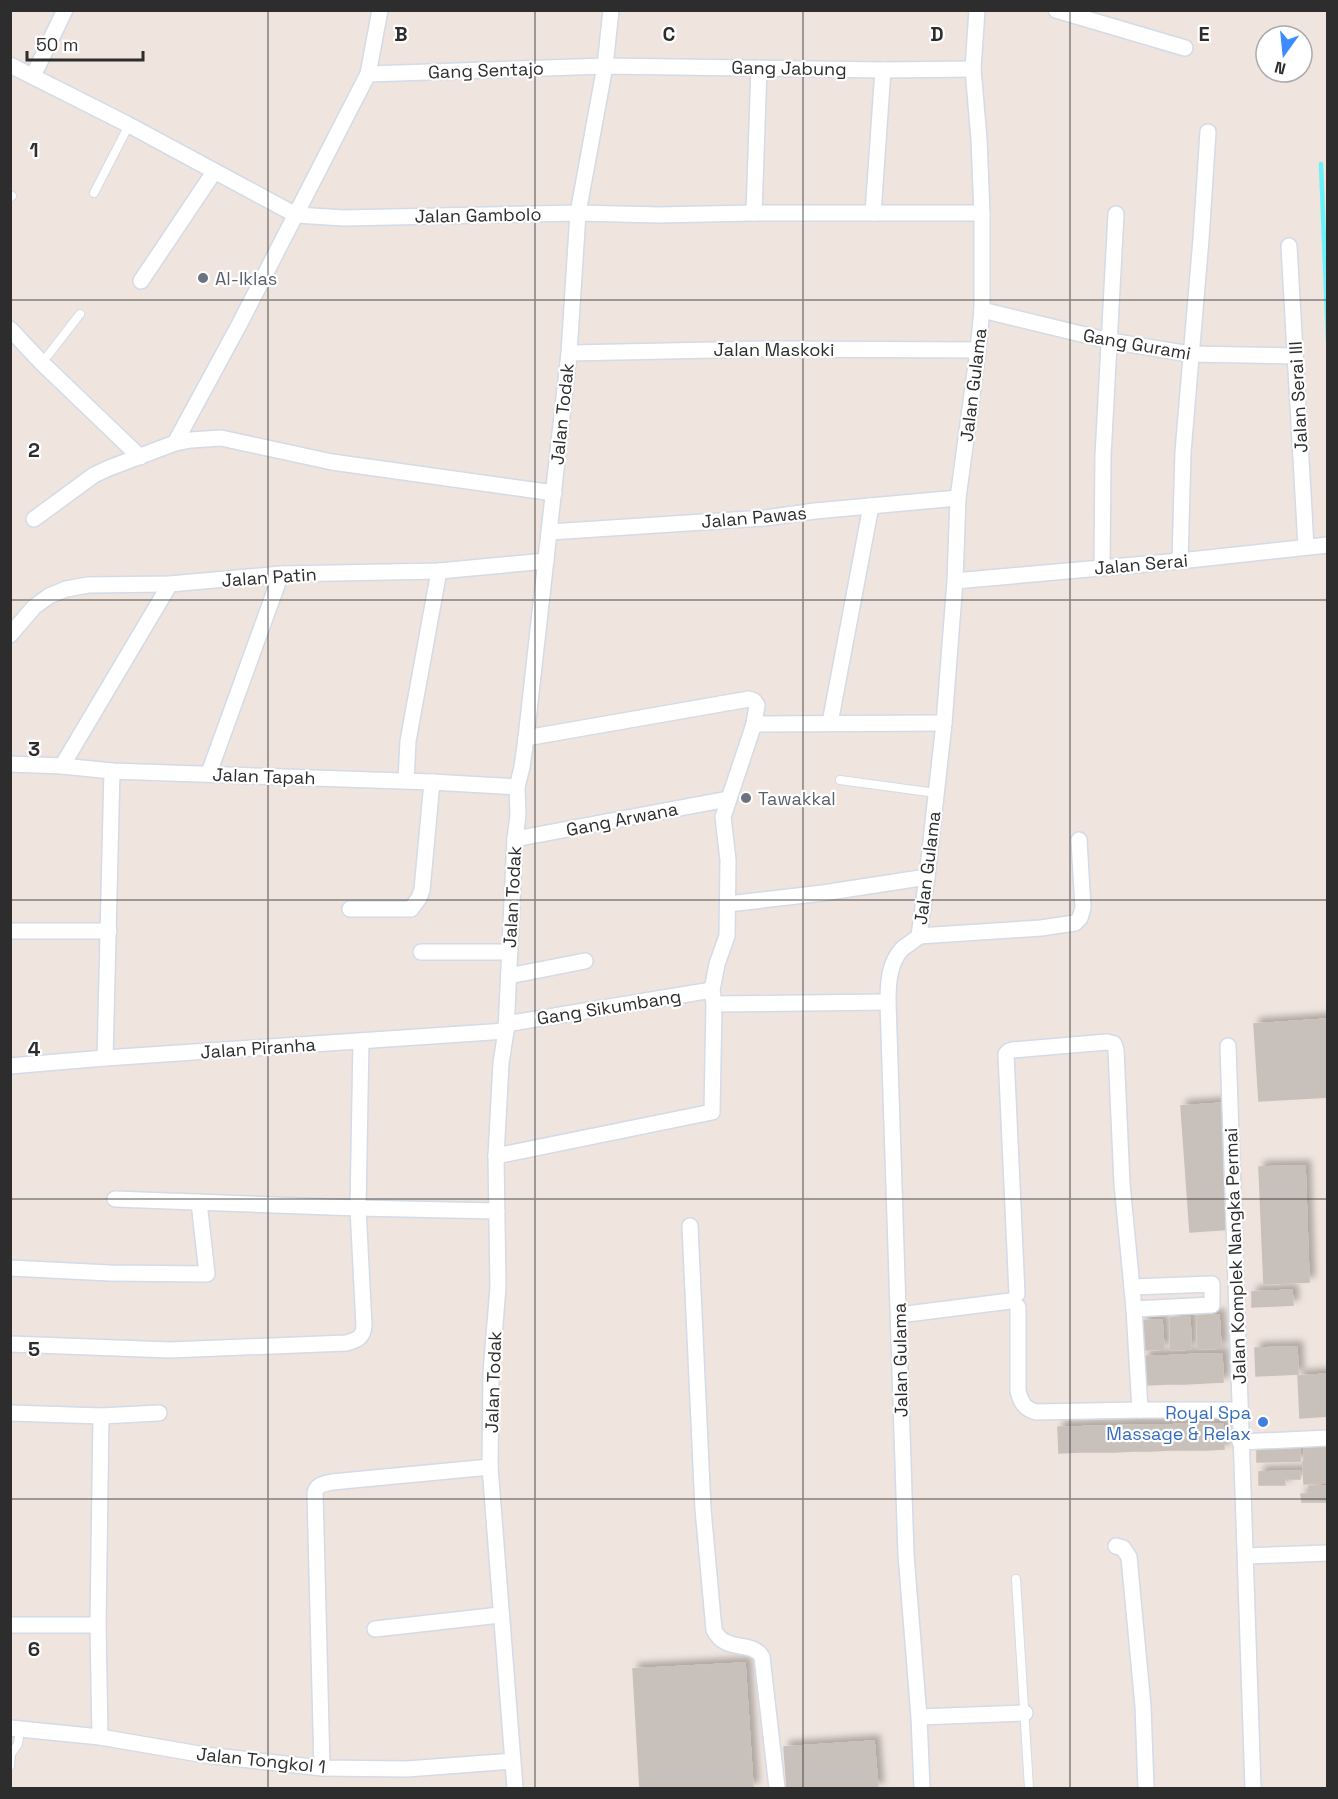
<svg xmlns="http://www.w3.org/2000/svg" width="1338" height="1799" font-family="'Space Grotesk',sans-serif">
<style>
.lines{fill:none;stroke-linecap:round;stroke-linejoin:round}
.stream{stroke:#68f3fa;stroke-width:4.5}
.building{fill:#c8c0ba;stroke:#cbc0b7;stroke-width:1.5;filter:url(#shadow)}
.service-casing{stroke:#d3dbe7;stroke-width:10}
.minor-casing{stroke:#d3dbe7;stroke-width:18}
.service{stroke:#fff;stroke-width:8}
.minor{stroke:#fff;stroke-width:15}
.grid{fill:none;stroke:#2d2d2d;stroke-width:1.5;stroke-opacity:0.55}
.worship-dot{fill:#6b7280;stroke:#fff;stroke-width:2}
.shop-dot{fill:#3f7fe0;stroke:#fff;stroke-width:2}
.labels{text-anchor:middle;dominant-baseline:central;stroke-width:4.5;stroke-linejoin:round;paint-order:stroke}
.street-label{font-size:18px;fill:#2d2d2d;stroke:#fff}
.worship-label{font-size:18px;fill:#5b616d;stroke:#fff;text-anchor:start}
.shop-label{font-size:18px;fill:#366cbe;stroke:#fff;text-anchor:end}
.grid-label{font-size:20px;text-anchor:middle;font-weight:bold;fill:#2d2d2d;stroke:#fff;stroke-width:4.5;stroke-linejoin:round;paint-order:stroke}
</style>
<defs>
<filter id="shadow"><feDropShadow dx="5.5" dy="-5.5" stdDeviation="3" flood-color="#0004"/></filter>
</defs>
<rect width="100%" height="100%" fill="#efe4de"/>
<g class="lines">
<path class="stream" d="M 1321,164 L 1328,340"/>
</g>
<g class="building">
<path d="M 1328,1019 L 1328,1097 L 1259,1101 L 1254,1024 Z"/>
<path d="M 1224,1103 L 1233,1229 L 1190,1232 L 1181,1106 Z"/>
<path d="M 1305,1166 L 1309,1282 L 1264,1284 L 1259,1167 Z"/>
<path d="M 1292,1290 L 1293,1305 L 1252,1307 L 1252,1292 Z"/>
<path d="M 1219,1315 L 1221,1348 L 1198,1349 L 1197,1316 Z"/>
<path d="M 1190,1317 L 1191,1349 L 1171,1350 L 1170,1318 Z"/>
<path d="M 1162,1320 L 1164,1349 L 1144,1350 L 1142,1321 Z"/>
<path d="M 1297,1347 L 1298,1374 L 1256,1376 L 1255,1348 Z"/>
<path d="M 1202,1354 L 1222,1354 L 1223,1382 L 1203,1383 Z"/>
<path d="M 1202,1354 L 1203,1383 L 1184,1384 L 1183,1355 Z"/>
<path d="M 1183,1355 L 1184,1384 L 1165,1384 L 1164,1356 Z"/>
<path d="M 1144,1356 L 1164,1356 L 1165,1384 L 1145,1385 Z"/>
<path d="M 1328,1374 L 1328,1416 L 1300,1418 L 1298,1376 Z"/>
<path d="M 1187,1424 L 1205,1424 L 1206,1450 L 1187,1450 Z"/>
<path d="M 1187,1424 L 1187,1450 L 1169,1450 L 1168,1425 Z"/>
<path d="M 1205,1424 L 1223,1424 L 1224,1449 L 1206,1450 Z"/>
<rect x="1132" y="1425" width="18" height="26"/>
<path d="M 1132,1425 L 1132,1451 L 1114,1452 L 1113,1426 Z"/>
<path d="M 1150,1425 L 1168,1425 L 1169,1450 L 1150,1451 Z"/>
<path d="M 1095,1426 L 1113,1426 L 1114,1452 L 1096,1452 Z"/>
<path d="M 1095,1426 L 1096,1452 L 1077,1452 L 1077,1427 Z"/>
<path d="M 1058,1427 L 1077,1427 L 1077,1452 L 1059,1453 Z"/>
<path d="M 1300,1446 L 1300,1461 L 1257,1462 L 1257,1447 Z"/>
<rect x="1304" y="1447" width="24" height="14"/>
<path d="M 1328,1461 L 1328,1483 L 1304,1484 L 1303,1462 Z"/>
<path d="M 1300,1471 L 1300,1479 L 1284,1479 L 1285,1485 L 1259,1485 L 1259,1472 Z"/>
<path d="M 1309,1486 L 1328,1486 L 1328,1502 L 1302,1502 L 1301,1494 L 1309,1494 Z"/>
<path d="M 745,1663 L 753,1788 L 640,1788 L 633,1669 Z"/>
<path d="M 874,1741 L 878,1788 L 787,1788 L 784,1747 Z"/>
</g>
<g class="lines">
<defs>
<g id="service">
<path d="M 94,193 L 129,125"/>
<path d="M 10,198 L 12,196"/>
<path d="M 42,363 L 80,314"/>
<path d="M 840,780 L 936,793"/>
<path d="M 1016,1579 L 1029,1788"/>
<path d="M 10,1766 L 11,1754 L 18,1744 L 20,1729"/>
</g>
<g id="minor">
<path d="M 1056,10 L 1185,48"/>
<path d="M 10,65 L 129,125 L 296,215 L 344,218 L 578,213 L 659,215 L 754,213 L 982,213"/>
<path d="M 368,74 L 605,66 L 883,70 L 973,69"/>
<path d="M 33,76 L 65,10"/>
<path d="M 754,213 L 759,68"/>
<path d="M 873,213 L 883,70"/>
<path d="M 1289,246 L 1306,547"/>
<path d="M 141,281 L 214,172"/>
<path d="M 982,310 L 1110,341 L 1190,354 L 1295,356"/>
<path d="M 10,329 L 42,363 L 140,457"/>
<path d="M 569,353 L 770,349 L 978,350"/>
<path d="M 175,443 L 239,325 L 368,74 L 380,10"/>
<path d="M 34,519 L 94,475 L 109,468 L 175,443 L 191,440 L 221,438 L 332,462 L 554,493"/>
<path d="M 550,532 L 765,518 L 815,511 L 958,498"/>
<path d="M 1180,561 L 1183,452 L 1201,239 L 1208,132"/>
<path d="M 1102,567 L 1103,456 L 1116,214"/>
<path d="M 955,581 L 1180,561 L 1328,545"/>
<path d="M 10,635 L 34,607 L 49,596 L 66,589 L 88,585 L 170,584 L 281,574 L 439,571 L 546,561"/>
<path d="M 830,723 L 871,506"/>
<path d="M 754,724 L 944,723"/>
<path d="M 10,764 L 62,766 L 112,771 L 432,782 L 517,787"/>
<path d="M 62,766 L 170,584"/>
<path d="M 209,773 L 281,574"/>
<path d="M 406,781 L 408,741 L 439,571"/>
<path d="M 515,839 L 728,799"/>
<path d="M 728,904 L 823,893 L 927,877"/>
<path d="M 350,909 L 411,909 L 419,898 L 422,890 L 432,782"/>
<path d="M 10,931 L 109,931"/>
<path d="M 919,936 L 1041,928 L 1075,923 L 1080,918 L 1083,908 L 1079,840"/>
<path d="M 421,952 L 510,952"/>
<path d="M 509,976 L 585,961"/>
<path d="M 714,1004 L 888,1002"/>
<path d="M 506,1024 L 712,990"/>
<path d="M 1228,1046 L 1253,1788"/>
<path d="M 105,1058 L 112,771"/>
<path d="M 10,1066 L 105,1058 L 506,1031"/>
<path d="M 496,1156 L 712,1112 L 714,1004 L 712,990 L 717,964 L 727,936 L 728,860 L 723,817 L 754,724 L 757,705 L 754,701 L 749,699 L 526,738"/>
<path d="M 115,1199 L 358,1208 L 497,1211"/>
<path d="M 690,1226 L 703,1509 L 714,1630 C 726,1654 751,1639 762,1657 L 777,1788"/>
<path d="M 10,1268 L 110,1273 L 207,1274 L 199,1202"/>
<path d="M 1132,1287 L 1212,1284 L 1212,1305 L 1134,1309"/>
<path d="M 1017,1294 L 1006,1054 L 1009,1051 L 1012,1050 L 1107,1042 L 1114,1044 L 1116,1050 L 1122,1184 L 1134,1309 L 1140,1410"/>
<path d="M 1018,1307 L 1018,1391 C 1021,1403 1025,1409 1036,1412 L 1140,1410 L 1231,1410"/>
<path d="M 899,1315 L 1010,1301"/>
<path d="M 10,1344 L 170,1350 L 346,1343 C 357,1340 363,1338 364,1326 L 358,1208 L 361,1041"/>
<path d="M 10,1413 L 101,1416 L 159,1413"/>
<path d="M 1240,1442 L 1328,1438"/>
<path d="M 1116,1546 L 1123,1548 L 1129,1557 L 1143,1706 L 1146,1788"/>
<path d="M 1246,1556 L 1328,1553"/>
<path d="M 10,1625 L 98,1625"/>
<path d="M 375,1629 L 500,1615"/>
<path d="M 919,1717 L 1025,1713"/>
<path d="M 10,1728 L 100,1737 L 205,1755 L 322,1768 L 407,1769 L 512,1761"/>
<path d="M 100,1737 L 98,1625 L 101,1416"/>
<path d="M 322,1768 L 315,1493 C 317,1484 324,1484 332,1482 L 490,1467"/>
<path d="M 515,1788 L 490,1467 L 491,1373 L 498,1287 L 496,1156 L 501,1063 L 506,1031 L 515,839 L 518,815 L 517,787 L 522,767 L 526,738 L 569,353 L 578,213 L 605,66 L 611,10"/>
<path d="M 922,1788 L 919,1717 L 906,1555 L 888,1002 C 888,983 889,962 903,948 C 908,944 914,941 919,936 L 927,877 L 944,723 L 955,581 L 958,498 L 978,350 L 982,310 L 982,213 L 979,139 L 973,69 L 977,10"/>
</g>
</defs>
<use href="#service" class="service-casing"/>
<use href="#minor" class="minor-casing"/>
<use href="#service" class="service"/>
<use href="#minor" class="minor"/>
</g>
<path class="grid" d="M 268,10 L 268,1788M 535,10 L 535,1788M 803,10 L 803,1788M 1070,10 L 1070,1788M 10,300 L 1328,300M 10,600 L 1328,600M 10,900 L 1328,900M 10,1199 L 1328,1199M 10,1499 L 1328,1499"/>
<g class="worship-dot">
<circle cx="203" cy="278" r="6"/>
<circle cx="746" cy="798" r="6"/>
</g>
<circle class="shop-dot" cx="1263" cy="1422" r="6"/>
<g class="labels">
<g class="street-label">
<text transform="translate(789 68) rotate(1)">Gang Jabung</text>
<text transform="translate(486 70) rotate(-2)">Gang Sentajo</text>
<text transform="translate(478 215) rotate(-1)">Jalan Gambolo</text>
<text transform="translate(1137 344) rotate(10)">Gang Gurami</text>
<text x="774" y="349">Jalan Maskoki</text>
<text transform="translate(973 385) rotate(-83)">Jalan Gulama</text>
<text transform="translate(1298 397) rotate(-93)">Jalan Serai III</text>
<text transform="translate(562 414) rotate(-84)">Jalan Todak</text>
<text transform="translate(754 517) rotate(-5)">Jalan Pawas</text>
<text transform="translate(1141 564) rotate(-5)">Jalan Serai</text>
<text transform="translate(269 577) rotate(-4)">Jalan Patin</text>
<text transform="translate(264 776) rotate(2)">Jalan Tapah</text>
<text transform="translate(622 819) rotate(-11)">Gang Arwana</text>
<text transform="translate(927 868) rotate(-83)">Jalan Gulama</text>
<text transform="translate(512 897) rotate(-87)">Jalan Todak</text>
<text transform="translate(609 1007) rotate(-9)">Gang Sikumbang</text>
<text transform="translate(258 1048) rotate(-4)">Jalan Piranha</text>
<text transform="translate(1235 1256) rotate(-92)">Jalan Komplek Nangka Permai</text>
<text transform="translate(900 1360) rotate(-91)">Jalan Gulama</text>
<text transform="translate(493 1382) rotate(-88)">Jalan Todak</text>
<text transform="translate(261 1760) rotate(6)">Jalan Tongkol 1</text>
</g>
<g class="worship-label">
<text x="215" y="278">Al-Iklas</text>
<text x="758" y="798">Tawakkal</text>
</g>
<g class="shop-label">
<text x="1251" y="1412">Royal Spa<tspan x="1251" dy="21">Massage &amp; Relax</tspan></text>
</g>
</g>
<g class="grid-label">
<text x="401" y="41">B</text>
<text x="669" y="41">C</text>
<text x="937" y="41">D</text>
<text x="1204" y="41">E</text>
<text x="34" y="157">1</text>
<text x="34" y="457">2</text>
<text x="34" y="756">3</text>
<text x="34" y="1056">4</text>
<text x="34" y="1356">5</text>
<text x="34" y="1656">6</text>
</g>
<rect width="1338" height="1799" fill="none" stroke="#2d2d2d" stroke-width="24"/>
<g transform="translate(1284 54) rotate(195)"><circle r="28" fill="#ffffff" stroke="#ababab" stroke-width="1.5"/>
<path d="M0-4.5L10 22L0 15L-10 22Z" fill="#3c8bff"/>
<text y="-9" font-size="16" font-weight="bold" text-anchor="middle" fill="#2d2d2d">N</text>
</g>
<path d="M27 51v9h116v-9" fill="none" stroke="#2d2d2d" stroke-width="3"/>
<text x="36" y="51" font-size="18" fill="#2d2d2d" stroke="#ffffff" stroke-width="4.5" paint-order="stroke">50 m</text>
</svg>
